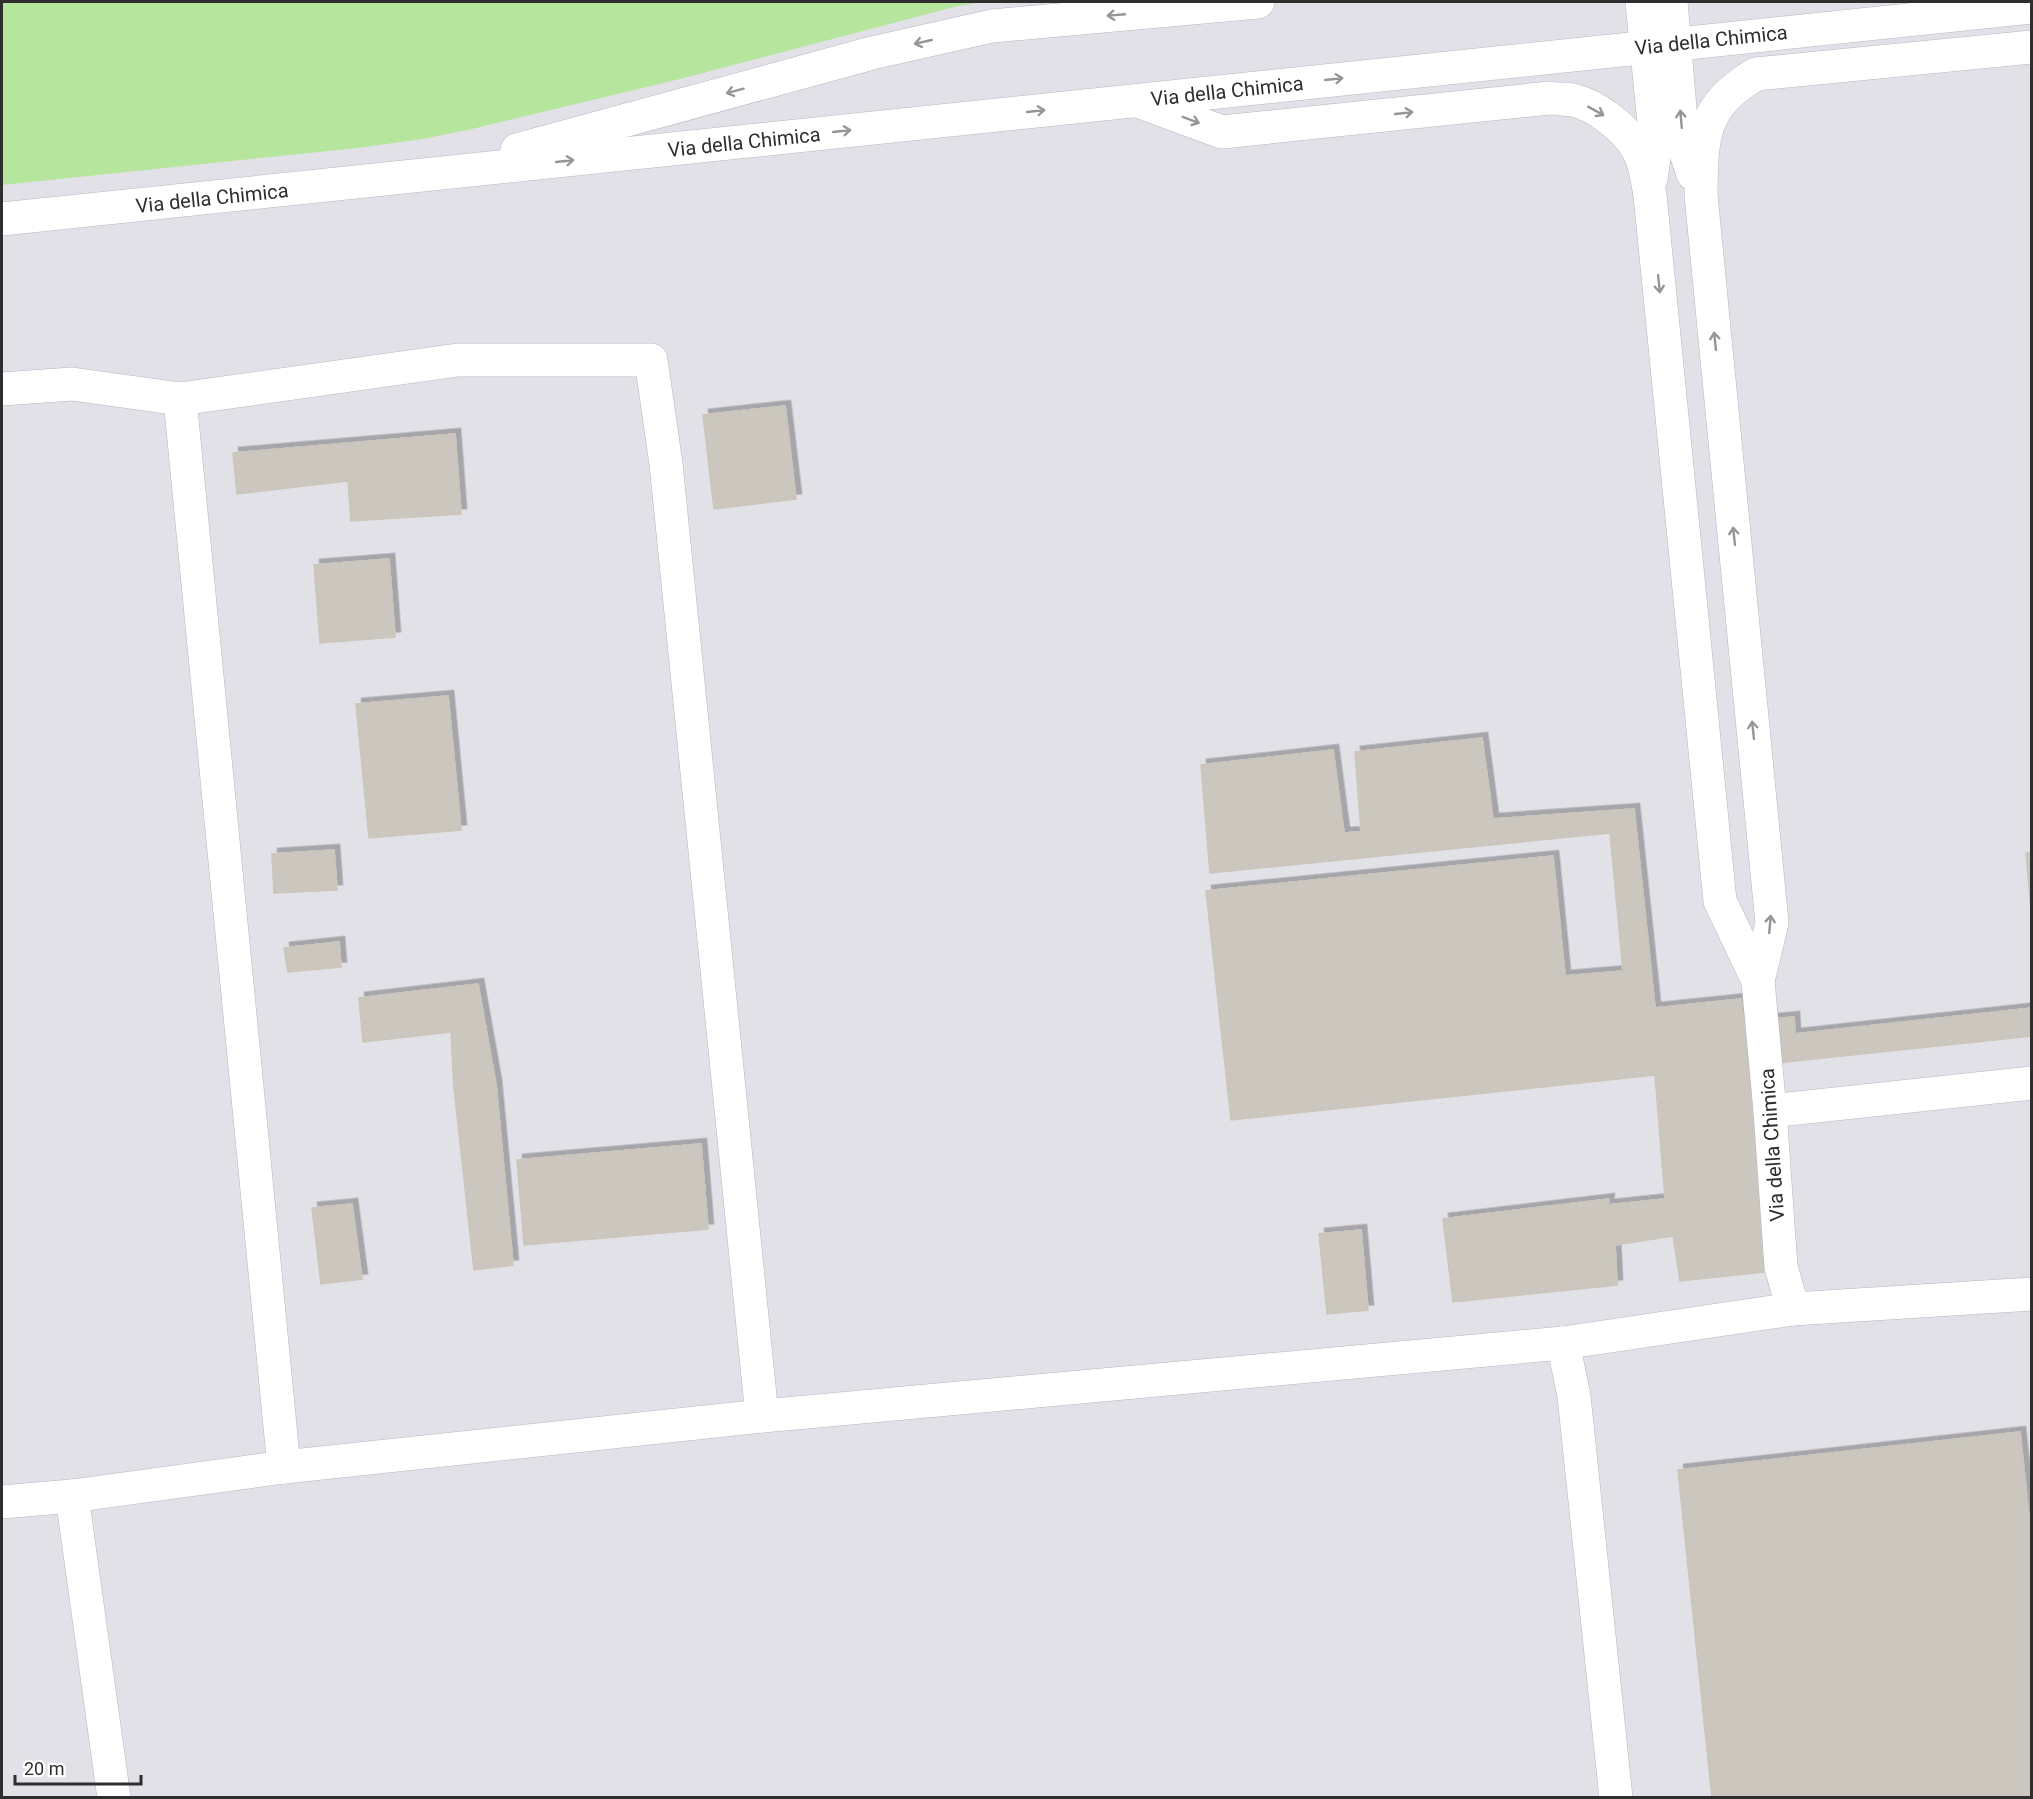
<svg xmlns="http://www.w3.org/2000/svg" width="2033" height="1799" font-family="Roboto,sans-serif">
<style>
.industrial{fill:#e3e1e8}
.green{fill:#b6e59e}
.building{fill:#cbc7bf;stroke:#cbc5ba;stroke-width:1.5;filter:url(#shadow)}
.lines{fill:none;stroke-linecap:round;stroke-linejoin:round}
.minor-casing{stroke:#b4b7c1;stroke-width:34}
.minor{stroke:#fff;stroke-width:33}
.oneway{stroke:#969696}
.labels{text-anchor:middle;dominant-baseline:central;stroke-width:4.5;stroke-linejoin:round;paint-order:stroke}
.street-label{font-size:20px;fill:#2e2e2e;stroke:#fff}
</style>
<defs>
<filter id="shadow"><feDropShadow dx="5.5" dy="-5.5" stdDeviation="0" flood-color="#0004"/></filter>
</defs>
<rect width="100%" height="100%" fill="#efe9e1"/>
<rect class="industrial" x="2" y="2" width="2029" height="1795"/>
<path class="green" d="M 2,2 L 984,2 L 958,6 L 680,79 L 472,129 L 423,139 L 357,148 L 2,185 Z"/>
<g class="building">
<path d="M 785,406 L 796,499 L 714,509 L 703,415 Z"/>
<path d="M 455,434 L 461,514 L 351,521 L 348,481 L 237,494 L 233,453 Z"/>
<path d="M 389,559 L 395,637 L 320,643 L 314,565 Z"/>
<path d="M 448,696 L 461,830 L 369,838 L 356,704 Z"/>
<path d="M 1482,738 L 1493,819 L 1634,809 L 1655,1008 L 1741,999 L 1773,1271 L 1680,1281 L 1673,1236 L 1615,1245 L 1617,1285 L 1453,1302 L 1443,1219 L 1609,1199 L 1608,1205 L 1665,1199 L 1655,1075 L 1231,1120 L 1206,891 L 1553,856 L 1565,976 L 1623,971 L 1610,833 L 1210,873 L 1201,765 L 1333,750 L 1344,833 L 1361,832 L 1355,752 Z"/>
<path d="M 334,850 L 337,890 L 274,893 L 272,854 Z"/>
<path d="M 2026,853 L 2032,853 L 2032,922 Z"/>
<path d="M 339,942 L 341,967 L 288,972 L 284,948 Z"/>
<path d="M 478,984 L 496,1085 L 454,1088 L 451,1032 L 363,1042 L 359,998 Z"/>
<path d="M 2032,1008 L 2032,1036 L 1748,1066 L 1743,1022 L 1794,1017 L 1795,1034 Z"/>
<path d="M 496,1085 L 513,1265 L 474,1270 L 454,1088 Z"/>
<path d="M 701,1144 L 708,1229 L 524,1245 L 517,1160 Z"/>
<path d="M 352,1204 L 362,1279 L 321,1284 L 312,1208 Z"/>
<path d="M 1361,1230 L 1368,1310 L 1327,1314 L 1319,1234 Z"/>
<path d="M 2020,1432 L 2032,1546 L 2032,1798 L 1712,1798 L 1678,1470 Z"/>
</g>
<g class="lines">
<defs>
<g id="minor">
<path d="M 1642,2 L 1656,143 L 1651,179"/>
<path d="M 1671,2 L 1683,144 L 1693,174"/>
<path d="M 1143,103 L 1222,132 L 1550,98 C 1558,99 1566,99 1573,100 C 1596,105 1628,130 1638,150 C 1646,164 1647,180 1650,195 L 1720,901 L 1758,981"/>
<path d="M 517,150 L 872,53 L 992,26 L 1258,2"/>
<path d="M 2,219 L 2032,7"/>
<path d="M 2,389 L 72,384 L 180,399 L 458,360 L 651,360 L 666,464 L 762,1416"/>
<path d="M 180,399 L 284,1467"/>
<path d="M 1770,1111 L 2032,1083"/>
<path d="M 1793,1309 L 1781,1267 L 1770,1111 L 1758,981 L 1772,923 L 1701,195 C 1702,136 1701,107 1756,74 L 2032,47"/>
<path d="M 1563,1343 L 1574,1396 L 1616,1798"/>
<path d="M 72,1496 L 114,1798"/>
<path d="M 2,1502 L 72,1496 L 284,1467 L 762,1416 L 1563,1343 L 1793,1309 L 2032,1294"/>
</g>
</defs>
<use href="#minor" class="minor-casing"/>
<use href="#minor" class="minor"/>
</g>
<defs><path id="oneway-shaft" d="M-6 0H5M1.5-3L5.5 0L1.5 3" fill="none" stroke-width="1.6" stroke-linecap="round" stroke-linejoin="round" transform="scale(1.5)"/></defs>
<g class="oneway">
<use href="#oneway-shaft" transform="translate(1116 15) rotate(175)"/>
<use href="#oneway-shaft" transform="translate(923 42) rotate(167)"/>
<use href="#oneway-shaft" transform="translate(1334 79) rotate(-6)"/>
<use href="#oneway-shaft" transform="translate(735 91) rotate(165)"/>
<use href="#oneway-shaft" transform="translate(1036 111) rotate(-6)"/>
<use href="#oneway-shaft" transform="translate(1596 111) rotate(29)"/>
<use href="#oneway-shaft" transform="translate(1404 113) rotate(-6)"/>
<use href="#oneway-shaft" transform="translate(1681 119) rotate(-95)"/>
<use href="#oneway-shaft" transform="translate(1191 120) rotate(20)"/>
<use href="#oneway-shaft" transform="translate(842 131) rotate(-6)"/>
<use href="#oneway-shaft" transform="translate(565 161) rotate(-6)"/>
<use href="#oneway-shaft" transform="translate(1659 284) rotate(84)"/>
<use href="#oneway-shaft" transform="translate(1715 341) rotate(-96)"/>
<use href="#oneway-shaft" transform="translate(1734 536) rotate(-96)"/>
<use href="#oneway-shaft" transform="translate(1753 730) rotate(-96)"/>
<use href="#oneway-shaft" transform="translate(1770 924) rotate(-85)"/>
</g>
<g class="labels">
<g class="street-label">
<text transform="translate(1711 40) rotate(-6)">Via della Chimica</text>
<text transform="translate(1227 91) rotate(-6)">Via della Chimica</text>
<text transform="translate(744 142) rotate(-6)">Via della Chimica</text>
<text transform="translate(212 198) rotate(-6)">Via della Chimica</text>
<text transform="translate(1772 1145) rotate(-94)">Via della Chimica</text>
</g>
</g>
<rect width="2033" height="1799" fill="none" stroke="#2e2e2e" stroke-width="6"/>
<path d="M15 1775v9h126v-9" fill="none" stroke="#2e2e2e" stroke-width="3"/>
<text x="24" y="1775" font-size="18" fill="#2e2e2e" stroke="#ffffff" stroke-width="4.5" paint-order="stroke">20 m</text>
</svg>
